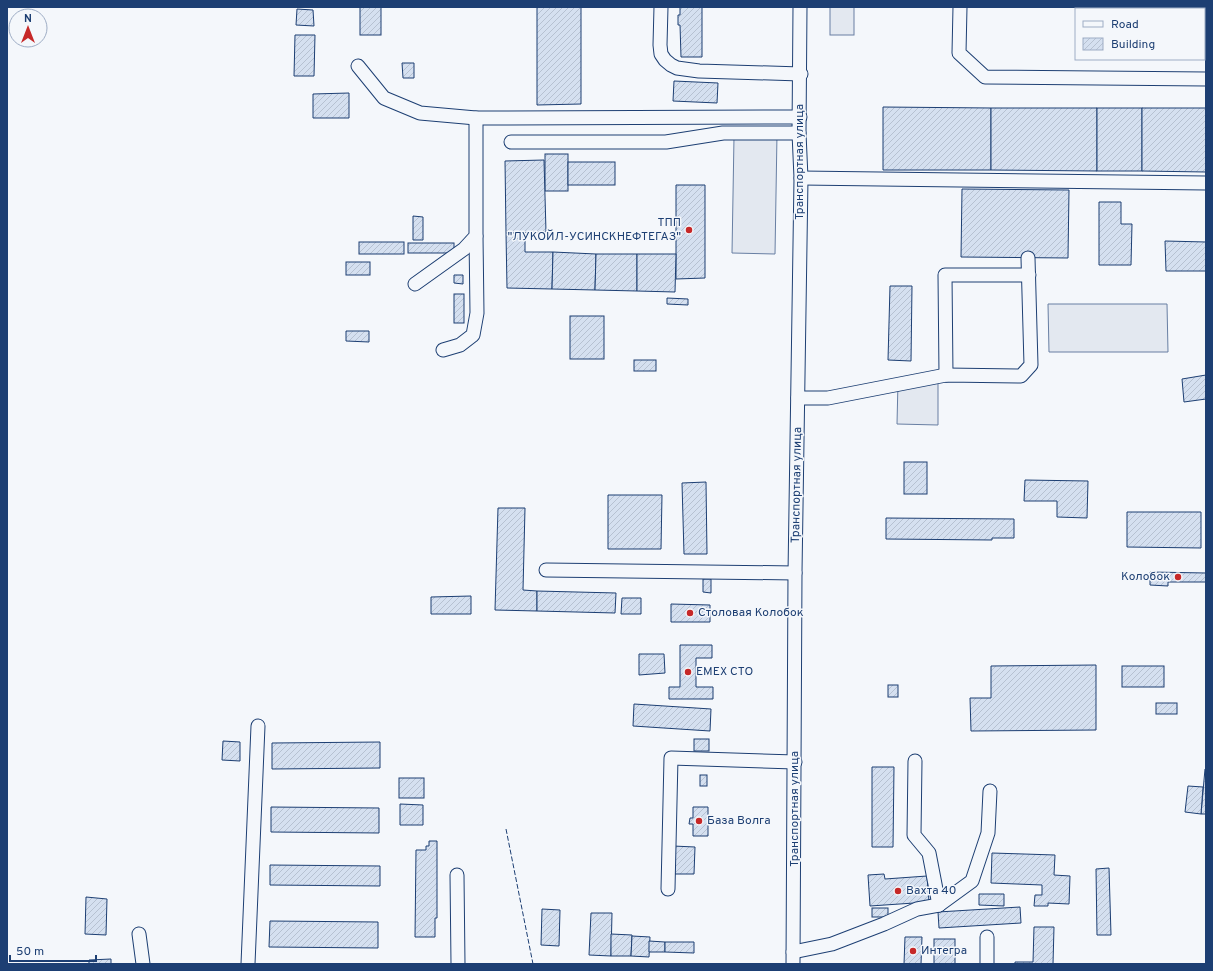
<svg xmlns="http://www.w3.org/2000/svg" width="1213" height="971" font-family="Overpass,sans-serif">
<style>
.parking{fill:#e3e8f0;stroke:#687fa3}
.building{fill:url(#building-hatch);stroke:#1d3f73}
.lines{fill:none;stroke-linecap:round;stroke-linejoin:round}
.minor-casing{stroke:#1d3f73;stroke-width:15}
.minor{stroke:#f4f7fb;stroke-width:13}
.fence{stroke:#1d3f73;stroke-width:1;stroke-dasharray:5 2;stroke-linecap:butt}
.poi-dot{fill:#c62828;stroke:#f4f7fb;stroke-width:1.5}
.labels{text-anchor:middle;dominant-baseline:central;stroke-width:3;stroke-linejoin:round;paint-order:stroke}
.street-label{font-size:12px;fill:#1d3f73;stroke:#f4f7fb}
.poi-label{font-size:12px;fill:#1d3f73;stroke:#f4f7fb;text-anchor:start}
</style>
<defs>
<pattern id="building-hatch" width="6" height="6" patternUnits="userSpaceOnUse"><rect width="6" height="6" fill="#d5e0f0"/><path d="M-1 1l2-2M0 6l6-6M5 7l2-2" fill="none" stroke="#b6c1d1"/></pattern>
</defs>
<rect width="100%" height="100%" fill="#f4f7fb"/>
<g class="parking">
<rect x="830" y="7" width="24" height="28"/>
<path d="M 777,134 L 775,254 L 732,253 L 734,137 Z"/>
<path d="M 1048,304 L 1167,304 L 1168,352 L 1049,352 Z"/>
<path d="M 938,380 L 938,425 L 897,424 L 898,381 Z"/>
</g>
<g class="building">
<rect x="360" y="7" width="21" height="28"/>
<path d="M 537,7 L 581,7 L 581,104 L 537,105 Z"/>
<path d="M 680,7 L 702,7 L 702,57 L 681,57 L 680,25 L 678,25 L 678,15 L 680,15 Z"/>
<path d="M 297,9 L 313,10 L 314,26 L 296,25 Z"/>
<path d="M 295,35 L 315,35 L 314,76 L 294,76 Z"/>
<path d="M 402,63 L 414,63 L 414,78 L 403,78 Z"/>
<path d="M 674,81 L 718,83 L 717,103 L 673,101 Z"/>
<path d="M 349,93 L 349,118 L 313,118 L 313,94 Z"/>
<path d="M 883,107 L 991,108 L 991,170 L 883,170 Z"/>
<path d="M 991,108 L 1097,108 L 1097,171 L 991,170 Z"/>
<rect x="1097" y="108" width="45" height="63"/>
<path d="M 1142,108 L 1206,108 L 1206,172 L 1142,171 Z"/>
<rect x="545" y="154" width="23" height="37"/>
<path d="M 544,160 L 546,232 L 506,233 L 505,161 Z"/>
<rect x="568" y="162" width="47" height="23"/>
<path d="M 676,185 L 705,185 L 705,278 L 676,279 Z"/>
<path d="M 962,189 L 1069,190 L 1068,258 L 961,257 Z"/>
<path d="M 1099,202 L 1121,202 L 1121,224 L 1132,224 L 1131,265 L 1099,265 Z"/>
<path d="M 413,216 L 423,217 L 423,240 L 413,240 Z"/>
<path d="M 506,233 L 525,233 L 525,252 L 553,252 L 552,289 L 507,288 Z"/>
<path d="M 1165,241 L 1206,242 L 1206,271 L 1166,271 Z"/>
<rect x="359" y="242" width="45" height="12"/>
<rect x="408" y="243" width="46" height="10"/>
<path d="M 553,252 L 596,254 L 595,290 L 552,289 Z"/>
<path d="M 596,254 L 637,254 L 637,291 L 595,290 Z"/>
<path d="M 637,254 L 676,254 L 675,292 L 637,291 Z"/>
<rect x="346" y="262" width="24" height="13"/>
<path d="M 454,275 L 463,275 L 463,284 L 454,283 Z"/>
<path d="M 890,286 L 912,286 L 911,361 L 888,360 Z"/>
<rect x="454" y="294" width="10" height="29"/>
<path d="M 667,298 L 688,299 L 688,305 L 667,304 Z"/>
<rect x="570" y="316" width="34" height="43"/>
<path d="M 346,331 L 369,331 L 369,342 L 346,341 Z"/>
<rect x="634" y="360" width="22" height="11"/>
<path d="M 1206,375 L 1206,399 L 1184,402 L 1182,379 Z"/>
<rect x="904" y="462" width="23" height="32"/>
<path d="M 1025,480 L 1088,481 L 1087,518 L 1057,517 L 1057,501 L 1024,501 Z"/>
<path d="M 706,482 L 707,554 L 684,554 L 682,483 Z"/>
<path d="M 608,495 L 662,495 L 661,549 L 608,549 Z"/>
<path d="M 498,508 L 525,508 L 523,590 L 537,591 L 537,611 L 495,610 Z"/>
<path d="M 1127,512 L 1201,512 L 1201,548 L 1127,547 Z"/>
<path d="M 886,518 L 1014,519 L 1014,538 L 992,538 L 992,540 L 886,539 Z"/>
<path d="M 1150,572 L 1206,573 L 1206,582 L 1168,582 L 1168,586 L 1150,585 Z"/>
<path d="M 703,579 L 711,579 L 711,593 L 703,592 Z"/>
<path d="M 537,591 L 616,593 L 615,613 L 537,611 Z"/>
<path d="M 471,596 L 471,614 L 431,614 L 431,597 Z"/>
<path d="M 622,598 L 641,598 L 641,614 L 621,614 Z"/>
<path d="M 671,604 L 710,605 L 710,622 L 671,622 Z"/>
<path d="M 680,645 L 712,645 L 712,658 L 696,658 L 696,687 L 713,687 L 713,699 L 669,699 L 669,687 L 680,687 Z"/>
<path d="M 639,654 L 664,654 L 665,673 L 639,675 Z"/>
<path d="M 1096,665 L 1096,730 L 971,731 L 970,698 L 991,698 L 991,666 Z"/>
<rect x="1122" y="666" width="42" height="21"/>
<rect x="888" y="685" width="10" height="12"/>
<rect x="1156" y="703" width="21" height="11"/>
<path d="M 634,704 L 711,709 L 710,731 L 633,726 Z"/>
<rect x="694" y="739" width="15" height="12"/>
<path d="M 223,741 L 240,742 L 240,761 L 222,760 Z"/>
<path d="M 380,742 L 380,768 L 272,769 L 272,743 Z"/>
<path d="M 872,767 L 894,767 L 893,847 L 872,847 Z"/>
<path d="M 1205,769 L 1206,769 L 1206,814 L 1201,814 Z"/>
<rect x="700" y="775" width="7" height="11"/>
<rect x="399" y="778" width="25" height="20"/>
<path d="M 1188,786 L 1203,787 L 1201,814 L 1185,812 Z"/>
<path d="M 400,804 L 423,805 L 423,825 L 400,825 Z"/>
<path d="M 271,807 L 379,808 L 379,833 L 271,832 Z"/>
<path d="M 693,807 L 708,807 L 708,836 L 693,836 L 693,824 L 689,824 L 690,818 L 693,818 Z"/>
<path d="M 429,841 L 437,841 L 437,918 L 435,918 L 435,937 L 415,937 L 416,850 L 426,850 L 426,846 L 429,846 Z"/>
<path d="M 673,846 L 695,847 L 694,874 L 673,874 Z"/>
<path d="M 992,853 L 1055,855 L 1054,875 L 1070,876 L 1069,904 L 1048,903 L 1048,906 L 1034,906 L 1035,895 L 1042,895 L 1042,885 L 991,883 Z"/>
<path d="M 270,865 L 380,866 L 380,886 L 270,885 Z"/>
<path d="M 1109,868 L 1111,935 L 1097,935 L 1096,869 Z"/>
<path d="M 884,874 L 885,879 L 927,876 L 929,902 L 870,906 L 868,875 Z"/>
<path d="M 979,894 L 1004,894 L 1004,906 L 979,905 Z"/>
<path d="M 86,897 L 107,899 L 106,935 L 85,934 Z"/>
<path d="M 1020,907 L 1021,923 L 939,928 L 938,912 Z"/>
<rect x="872" y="908" width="16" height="9"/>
<path d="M 542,909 L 560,910 L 559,946 L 541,945 Z"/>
<path d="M 591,913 L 612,913 L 611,956 L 589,955 Z"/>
<path d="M 270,921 L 378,922 L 378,948 L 269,947 Z"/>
<path d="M 1034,927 L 1054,927 L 1053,964 L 1015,964 L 1015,962 L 1033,962 Z"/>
<path d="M 611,934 L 632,935 L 631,956 L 611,956 Z"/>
<path d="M 632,936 L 650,937 L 649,957 L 631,956 Z"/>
<path d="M 905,937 L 922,937 L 921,964 L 904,964 Z"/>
<rect x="934" y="939" width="21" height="25"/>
<path d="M 649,941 L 665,942 L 665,952 L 649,952 Z"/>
<path d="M 665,942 L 694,942 L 694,953 L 665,952 Z"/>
<path d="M 111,959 L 111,964 L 89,964 L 89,960 Z"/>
</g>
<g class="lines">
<defs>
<g id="minor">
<path d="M 661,7 L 660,45 L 661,54 L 665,60 L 671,65 L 677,68 L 699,71 L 801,74"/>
<path d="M 960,7 L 959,53 L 985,77 L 1206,79"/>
<path d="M 358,66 L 384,98 L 420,113 L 476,118 L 800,117"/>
<path d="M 511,142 L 666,142 L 723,133 L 799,133"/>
<path d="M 801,178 L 1206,183"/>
<path d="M 415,284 L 464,249 L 476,236 L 476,118"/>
<path d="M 443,350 L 460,345 L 473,335 L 477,313 L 476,236"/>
<path d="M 946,375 L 945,275 L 1029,275"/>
<path d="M 798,398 L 828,398 L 946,375 L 1021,376 L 1031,365 L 1028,258"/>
<path d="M 546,570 L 795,573"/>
<path d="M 915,761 L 914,835 L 929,853 L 939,905"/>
<path d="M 457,875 L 458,964"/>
<path d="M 668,889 L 671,758 L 795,762"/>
<path d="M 139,934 L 143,964"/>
<path d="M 793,952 L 832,944 L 884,924 L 917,909 L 939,905 L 972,881 L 988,833 L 990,791"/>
<path d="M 248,964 L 258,726"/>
<path d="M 793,964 L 795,573 L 801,178 L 799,133 L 800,7"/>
<path d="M 987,964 L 987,937"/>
</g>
</defs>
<use href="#minor" class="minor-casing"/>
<use href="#minor" class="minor"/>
<path class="fence" d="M 506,829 L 533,964"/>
</g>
<g class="poi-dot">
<circle cx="689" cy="230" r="4"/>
<circle cx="1178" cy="577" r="4"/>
<circle cx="690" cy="613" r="4"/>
<circle cx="688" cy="672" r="4"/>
<circle cx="699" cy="821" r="4"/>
<circle cx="898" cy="891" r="4"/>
<circle cx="913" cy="951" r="4"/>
</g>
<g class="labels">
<g class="street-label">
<text transform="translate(800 162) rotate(-90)">Транспортная улица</text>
<text transform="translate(797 485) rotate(-89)">Транспортная улица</text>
<text transform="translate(795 809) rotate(-90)">Транспортная улица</text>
</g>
<g class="poi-label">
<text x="681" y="223" text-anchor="end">ТПП<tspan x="681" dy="14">"ЛУКОЙЛ-УСИНСКНЕФТЕГАЗ"</tspan></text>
<text x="1170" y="577" text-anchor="end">Колобок</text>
<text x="698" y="613">Столовая Колобок</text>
<text x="696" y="672">EMEX СТО</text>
<text x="707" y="821">База Волга</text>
<text x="906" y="891">Вахта 40</text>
<text x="921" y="951">Интегра</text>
</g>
</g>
<rect width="1213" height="971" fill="none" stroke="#1d3f73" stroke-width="16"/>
<rect x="1075" y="8" width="130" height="52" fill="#f4f7fb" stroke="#9eadc5"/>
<rect x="1083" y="21" width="20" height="6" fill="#f4f7fb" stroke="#9eadc5"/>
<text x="1111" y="28" font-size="12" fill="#1d3f73">Road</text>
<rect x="1083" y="38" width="20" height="12" fill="url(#building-hatch)" stroke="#9eadc5"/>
<text x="1111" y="48" font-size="12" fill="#1d3f73">Building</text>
<g transform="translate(28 28)"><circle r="19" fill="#f4f7fb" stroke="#9eadc5"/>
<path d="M0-3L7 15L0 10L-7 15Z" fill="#c62828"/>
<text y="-6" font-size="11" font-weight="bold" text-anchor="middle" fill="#1d3f73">N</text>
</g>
<path d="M10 955v6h86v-6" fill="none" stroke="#1d3f73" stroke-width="2"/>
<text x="16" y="955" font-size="12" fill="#1d3f73" stroke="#f4f7fb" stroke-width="3" paint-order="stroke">50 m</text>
</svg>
